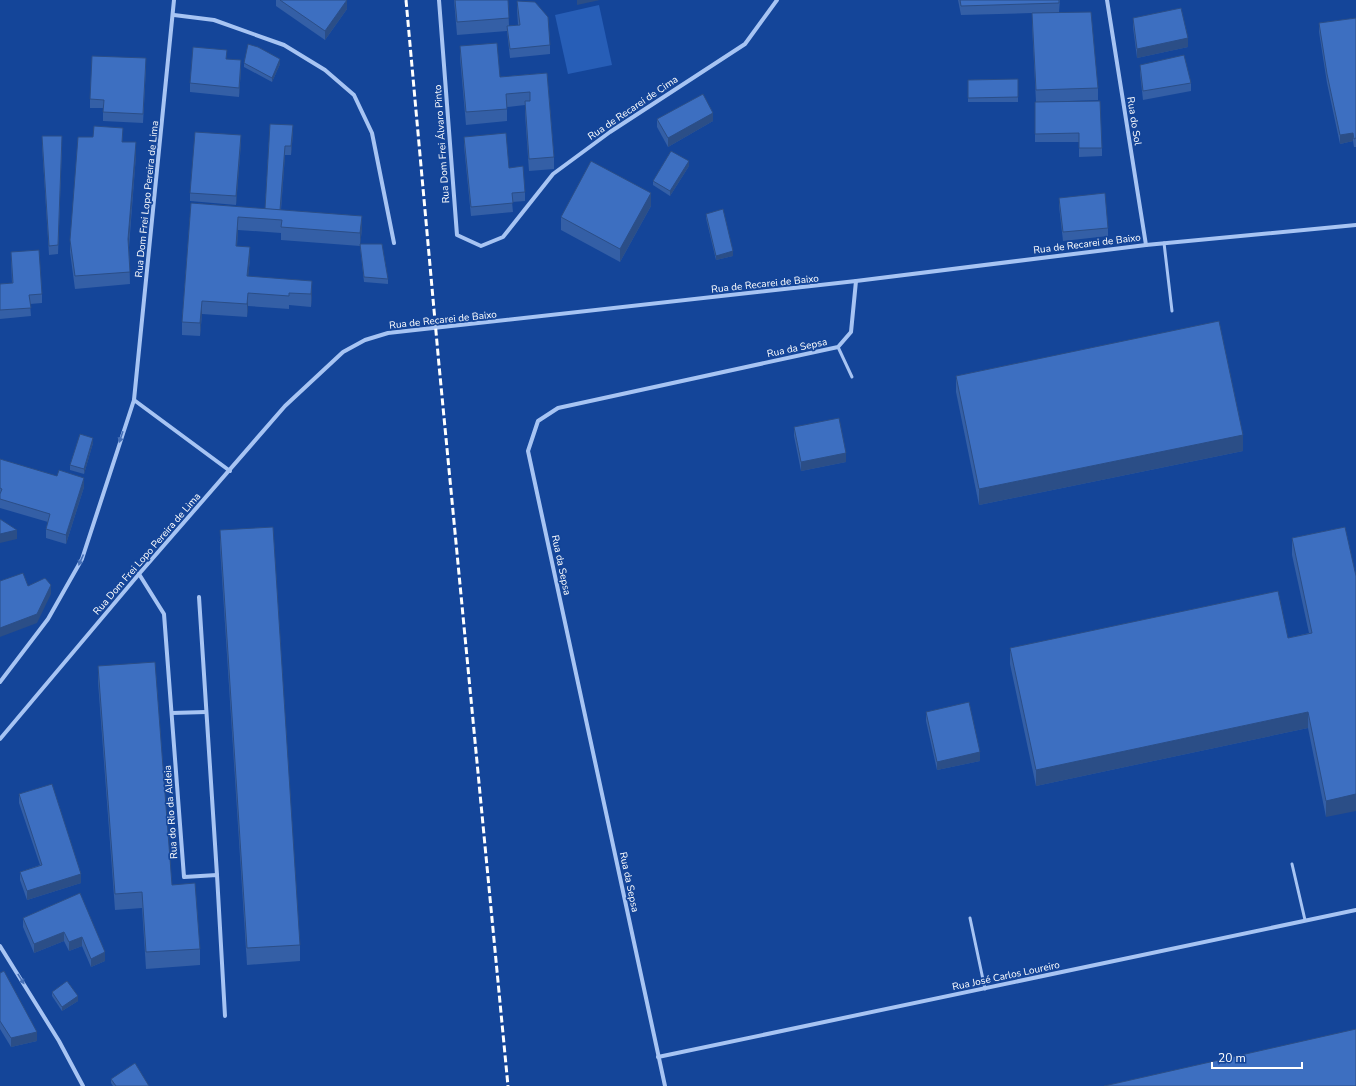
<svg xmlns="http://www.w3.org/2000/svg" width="1356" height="1086" font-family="'Nunito Sans',sans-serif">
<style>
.green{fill:#275eb7}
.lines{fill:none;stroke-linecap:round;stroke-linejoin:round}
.service{stroke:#a7c4f3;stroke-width:3}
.minor{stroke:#a7c4f3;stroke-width:4}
.rail{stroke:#fff;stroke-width:3;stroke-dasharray:7 3;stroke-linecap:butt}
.wall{fill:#345fa6}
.shaded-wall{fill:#2b4e87}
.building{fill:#3d6fc1;stroke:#2b4e87}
.oneway{fill:#4771b8}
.labels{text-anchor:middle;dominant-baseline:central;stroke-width:3.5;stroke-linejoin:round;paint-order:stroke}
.street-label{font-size:10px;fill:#fff;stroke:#144599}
</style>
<rect width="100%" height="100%" fill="#144599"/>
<path class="green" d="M 599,5 L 612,65 L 568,74 L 555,15 Z"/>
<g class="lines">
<g class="service">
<path d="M 1164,243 L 1172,311"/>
<path d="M 838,347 L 852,377"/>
<path d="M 1292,864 L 1305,920"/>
<path d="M 970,918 L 985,989"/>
</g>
<g class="minor">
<path d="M 439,0 L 457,235 L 481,246 L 503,237 L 553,174 L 610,132 L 745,44 L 777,0"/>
<path d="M 1107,0 L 1146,245"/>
<path d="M 174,15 L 214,20 L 284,45 L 325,70 L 354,95 L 372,133 L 394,243"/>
<path d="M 134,400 L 230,471"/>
<path d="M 139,574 L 164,614 L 184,877 L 217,875 L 225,1016"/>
<path d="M 199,597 L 217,875"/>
<path d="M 0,682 L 48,619 L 82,559 L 134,400 L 174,0"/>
<path d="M 172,713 L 206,712"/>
<path d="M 0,739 L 139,574 L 285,406 L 343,352 L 365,340 L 388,333 L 856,281 L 1146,245 L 1356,225"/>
<path d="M 0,946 L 59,1041 L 83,1086"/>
<path d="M 658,1057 L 1356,910"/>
<path d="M 665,1086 L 528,451 L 538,421 L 558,408 L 838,347 L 851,332 L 856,281"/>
</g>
<path class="rail" d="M 406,0 L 439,365 L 508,1086"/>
</g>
<g class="wall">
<path d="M 276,0 L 347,0 L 347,9 L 325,40 L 276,6 Z"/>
<path d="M 454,0 L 508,0 L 509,26 L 518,25 L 517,10 L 517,1 L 550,45 L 550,54 L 510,58 L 507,31 L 457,35 Z"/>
<path d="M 958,0 L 1060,0 L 1059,12 L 1098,88 L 1098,100 L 1043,102 L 1102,148 L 1102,156 L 1079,157 L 1079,142 L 1035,142 L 1035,102 L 1036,102 L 1032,25 L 1032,13 L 961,15 Z"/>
<path d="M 1133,18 L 1188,47 L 1137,58 L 1133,27 Z"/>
<path d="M 1356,18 L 1356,147 L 1354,147 L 1353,141 L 1340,144 L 1327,83 L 1319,32 L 1319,23 Z"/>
<path d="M 460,46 L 500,77 L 547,73 L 554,157 L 554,169 L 529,171 L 525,114 L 525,105 L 507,107 L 507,121 L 466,125 L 460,58 Z"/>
<path d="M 227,59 L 241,69 L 239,97 L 190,92 L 190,83 Z"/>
<path d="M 244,63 L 280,64 L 272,82 L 244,67 Z"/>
<path d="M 1140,65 L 1191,83 L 1191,91 L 1143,100 L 1140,73 Z"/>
<path d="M 146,67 L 143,123 L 103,121 L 103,108 L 90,108 L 90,99 Z"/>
<path d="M 1018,79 L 1018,102 L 968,102 L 968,80 Z"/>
<path d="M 657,119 L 713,121 L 668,147 L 657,127 Z"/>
<path d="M 270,124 L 293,133 L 291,155 L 285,155 L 281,210 L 362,229 L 360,244 L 388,279 L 388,284 L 364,282 L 360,246 L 281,240 L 281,233 L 238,230 L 237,246 L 250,259 L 248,276 L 312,294 L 311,307 L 289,305 L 289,309 L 248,306 L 247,317 L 202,314 L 200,336 L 182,335 L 182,322 L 191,203 L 265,209 Z"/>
<path d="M 42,136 L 62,145 L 58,254 L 49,255 L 42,145 Z"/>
<path d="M 93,137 L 123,142 L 136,155 L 129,247 L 130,284 L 75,289 L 70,252 L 70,240 Z"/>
<path d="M 464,137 L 509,168 L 525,192 L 525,201 L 512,202 L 513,212 L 471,216 L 464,146 Z"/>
<path d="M 241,143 L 236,205 L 190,201 L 190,193 Z"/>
<path d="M 689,166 L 670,196 L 653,185 L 653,181 Z"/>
<path d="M 1059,198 L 1108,228 L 1108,236 L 1063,241 L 1059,206 Z"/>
<path d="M 651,206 L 620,262 L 561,230 L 561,217 Z"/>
<path d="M 706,214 L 733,256 L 716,260 L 706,218 Z"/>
<path d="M 11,252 L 42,294 L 42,303 L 30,304 L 31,316 L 0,319 L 0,284 L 12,283 L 11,261 Z"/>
<path d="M 956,376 L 1243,451 L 979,505 L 956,392 Z"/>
<path d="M 794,427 L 846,462 L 801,471 L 794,436 Z"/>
<path d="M 93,443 L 84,474 L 70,470 L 70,465 Z"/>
<path d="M 0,459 L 84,487 L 66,544 L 46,538 L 46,529 L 48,522 L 0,508 Z"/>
<path d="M 1345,527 L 1326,817 L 1308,728 L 1036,786 L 1010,664 L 1010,648 L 1288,638 L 1309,633 L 1292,555 L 1292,538 Z"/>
<path d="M 220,530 L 300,945 L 300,961 L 247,965 L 220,547 Z"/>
<path d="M 98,666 L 172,885 L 200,949 L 200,965 L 146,969 L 142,908 L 115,910 L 98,682 Z"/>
<path d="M 926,712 L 980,761 L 937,770 L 926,721 Z"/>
<path d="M 19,794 L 81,883 L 27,900 L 20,880 L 20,872 L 40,865 L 19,803 Z"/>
<path d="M 80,893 L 105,961 L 91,967 L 82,946 L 69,951 L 64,941 L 34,953 L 23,927 L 23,918 Z"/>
<path d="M 0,973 L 37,1041 L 11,1047 L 0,1029 Z"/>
<path d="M 52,992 L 78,1001 L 62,1011 L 52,996 Z"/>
<path d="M 111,1079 L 149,1086 L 113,1086 L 111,1083 Z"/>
</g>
<g class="shaded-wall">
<path d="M 347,0 L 347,9 L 325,40 L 325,31 Z"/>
<path d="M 577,0 L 600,0 L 577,5 Z"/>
<path d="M 1188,38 L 1188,47 L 1137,58 L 1137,49 Z"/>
<path d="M 280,59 L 280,64 L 272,82 L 272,78 Z"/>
<path d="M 241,60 L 241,69 L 239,97 L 239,88 Z"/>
<path d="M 713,113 L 713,121 L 668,147 L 668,138 Z"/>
<path d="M 293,125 L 293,133 L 291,155 L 291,146 Z"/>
<path d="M 1353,133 L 1353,141 L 1340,144 L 1340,135 Z"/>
<path d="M 241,135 L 241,143 L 236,205 L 236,196 Z"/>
<path d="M 136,142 L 136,155 L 128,252 L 128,239 Z"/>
<path d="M 285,146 L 285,155 L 280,220 L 280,211 Z"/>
<path d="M 689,161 L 689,166 L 670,196 L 670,191 Z"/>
<path d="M 651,193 L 651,206 L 620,262 L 620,249 Z"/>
<path d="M 362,216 L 362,229 L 360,246 L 360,233 Z"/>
<path d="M 238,217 L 238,230 L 236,258 L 236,246 Z"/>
<path d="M 250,247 L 250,259 L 247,289 L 247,276 Z"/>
<path d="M 733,251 L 733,256 L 716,260 L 716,256 Z"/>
<path d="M 312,281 L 312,294 L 311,307 L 311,294 Z"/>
<path d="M 248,293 L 248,306 L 247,317 L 247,304 Z"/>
<path d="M 202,301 L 202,314 L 200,336 L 200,323 Z"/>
<path d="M 1243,435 L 1243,451 L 979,505 L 979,489 Z"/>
<path d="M 93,438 L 93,443 L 84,474 L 84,469 Z"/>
<path d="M 846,453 L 846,462 L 801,471 L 801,462 Z"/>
<path d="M 84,478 L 84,487 L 66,544 L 66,535 Z"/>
<path d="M 17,530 L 17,539 L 0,543 L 0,534 Z"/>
<path d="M 51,585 L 51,594 L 37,623 L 0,637 L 0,628 Z"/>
<path d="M 1308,712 L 1308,728 L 1036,786 L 1036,770 Z"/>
<path d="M 980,752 L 980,761 L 937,770 L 937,762 Z"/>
<path d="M 1356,794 L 1356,811 L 1326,817 L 1326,801 Z"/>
<path d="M 81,874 L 81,883 L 27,900 L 27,891 Z"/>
<path d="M 64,932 L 64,941 L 34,953 L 34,944 Z"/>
<path d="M 82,937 L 82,946 L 69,951 L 69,942 Z"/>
<path d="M 105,952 L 105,961 L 91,967 L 91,959 Z"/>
<path d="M 78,996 L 78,1001 L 62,1011 L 62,1007 Z"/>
<path d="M 37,1032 L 37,1041 L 11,1047 L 11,1038 Z"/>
</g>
<g class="building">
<path d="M 280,0 L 347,0 L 325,31 Z"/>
<path d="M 455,0 L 508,0 L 509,18 L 457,22 Z"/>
<path d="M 960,0 L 1059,0 L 1059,3 L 961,6 Z"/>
<path d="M 517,1 L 535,2 L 548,17 L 550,45 L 510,49 L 507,26 L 520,25 Z"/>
<path d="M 1181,8 L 1188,38 L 1137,49 L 1133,18 Z"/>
<path d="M 1091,12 L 1098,88 L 1036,90 L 1032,13 Z"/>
<path d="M 1356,18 L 1356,138 L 1354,139 L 1353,133 L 1340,135 L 1327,74 L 1319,23 Z"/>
<path d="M 497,43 L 500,77 L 547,73 L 554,157 L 529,159 L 525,101 L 530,101 L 530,92 L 506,94 L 507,109 L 466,112 L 460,46 Z"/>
<path d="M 248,44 L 258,47 L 280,59 L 272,78 L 244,63 Z"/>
<path d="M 193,47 L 227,50 L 226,59 L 241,60 L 239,88 L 190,83 Z"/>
<path d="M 1184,55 L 1191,83 L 1143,91 L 1140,65 Z"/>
<path d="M 92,56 L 146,58 L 143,114 L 103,112 L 104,100 L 90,99 Z"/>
<path d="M 1018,79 L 1018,97 L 968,98 L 968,80 Z"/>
<path d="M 703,94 L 713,113 L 668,138 L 657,119 Z"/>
<path d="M 1100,101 L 1102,148 L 1079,148 L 1079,133 L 1035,134 L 1035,102 Z"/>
<path d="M 270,124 L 293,125 L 291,146 L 285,146 L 280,210 L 265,209 Z"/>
<path d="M 94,126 L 123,128 L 122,142 L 136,142 L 128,239 L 130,272 L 75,276 L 70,240 L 78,137 L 93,137 Z"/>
<path d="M 195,132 L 241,135 L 236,196 L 190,193 Z"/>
<path d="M 506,133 L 509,168 L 523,166 L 525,192 L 512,193 L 513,203 L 471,207 L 464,137 Z"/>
<path d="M 42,136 L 62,136 L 58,245 L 49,246 Z"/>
<path d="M 671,151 L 689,161 L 670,191 L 653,181 Z"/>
<path d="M 591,161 L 651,193 L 620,249 L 561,217 Z"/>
<path d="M 1105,193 L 1108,228 L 1063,232 L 1059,198 Z"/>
<path d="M 191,203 L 362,216 L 360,233 L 281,227 L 282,220 L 238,217 L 236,246 L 250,247 L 247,276 L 312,281 L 311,294 L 289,293 L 289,296 L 248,293 L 247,304 L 202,301 L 200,323 L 182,322 Z"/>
<path d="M 723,209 L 733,251 L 716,256 L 706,214 Z"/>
<path d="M 360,244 L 382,244 L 388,279 L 364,277 Z"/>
<path d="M 39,250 L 42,294 L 29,295 L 31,308 L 0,310 L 0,284 L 13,283 L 11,252 Z"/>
<path d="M 1219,321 L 1243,435 L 979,489 L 956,376 Z"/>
<path d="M 839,418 L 846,453 L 801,462 L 794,427 Z"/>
<path d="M 80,434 L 93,438 L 84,469 L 70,465 Z"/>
<path d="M 0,459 L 57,476 L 59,470 L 84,478 L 66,535 L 46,529 L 50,514 L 0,499 L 0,494 L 2,489 L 0,488 Z"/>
<path d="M 0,519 L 17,530 L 0,534 Z"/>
<path d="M 273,527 L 300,945 L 247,948 L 220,530 Z"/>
<path d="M 1345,527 L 1356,576 L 1356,794 L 1326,801 L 1308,712 L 1036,770 L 1010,648 L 1278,591 L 1288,638 L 1312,633 L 1292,538 Z"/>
<path d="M 23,573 L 28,586 L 45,578 L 51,585 L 37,614 L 0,628 L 0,581 Z"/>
<path d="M 155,662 L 172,885 L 195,883 L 200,949 L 146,952 L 142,892 L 115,894 L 98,666 Z"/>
<path d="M 969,702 L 980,752 L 937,762 L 926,712 Z"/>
<path d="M 52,784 L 81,874 L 27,891 L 20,872 L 42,865 L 19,794 Z"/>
<path d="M 80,893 L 105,952 L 91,959 L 82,937 L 69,942 L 64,932 L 34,944 L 23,918 Z"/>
<path d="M 4,971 L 37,1032 L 11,1038 L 0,1021 L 0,973 Z"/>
<path d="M 67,981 L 78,996 L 62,1007 L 52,992 Z"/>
<path d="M 1356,1029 L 1356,1086 L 1104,1086 Z"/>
<path d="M 135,1063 L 149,1086 L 116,1086 L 111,1079 Z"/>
</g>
<defs><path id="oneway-solid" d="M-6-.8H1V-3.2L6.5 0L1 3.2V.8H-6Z"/></defs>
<g class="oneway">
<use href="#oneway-solid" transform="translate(121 437) rotate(109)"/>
<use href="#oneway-solid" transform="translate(81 560) rotate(114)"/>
<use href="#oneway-solid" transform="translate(21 979) rotate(58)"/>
</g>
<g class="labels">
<g class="street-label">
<text transform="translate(633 108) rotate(-34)">Rua de Recarei de Cima</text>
<text transform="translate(1134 121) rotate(81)">Rua do Sol</text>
<text transform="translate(442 144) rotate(-94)">Rua Dom Frei Álvaro Pinto</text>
<text transform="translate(147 199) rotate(-84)">Rua Dom Frei Lopo Pereira de Lima</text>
<text transform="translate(1087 244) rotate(-7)">Rua de Recarei de Baixo</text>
<text transform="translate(765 284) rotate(-6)">Rua de Recarei de Baixo</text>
<text transform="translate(443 320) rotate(-6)">Rua de Recarei de Baixo</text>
<text transform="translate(797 348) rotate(-12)">Rua da Sepsa</text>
<text transform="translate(147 554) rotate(-49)">Rua Dom Frei Lopo Pereira de Lima</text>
<text transform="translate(561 565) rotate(78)">Rua da Sepsa</text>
<text transform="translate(171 812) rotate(-94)">Rua do Rio da Aldeia</text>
<text transform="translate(629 882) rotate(78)">Rua da Sepsa</text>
<text transform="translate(1006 976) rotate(-12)">Rua José Carlos Loureiro</text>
</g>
</g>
<path d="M1212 1062v6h90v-6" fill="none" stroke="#ffffff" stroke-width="2"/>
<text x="1218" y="1062" font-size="12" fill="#ffffff" stroke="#144599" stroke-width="3" paint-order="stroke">20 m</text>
</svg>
